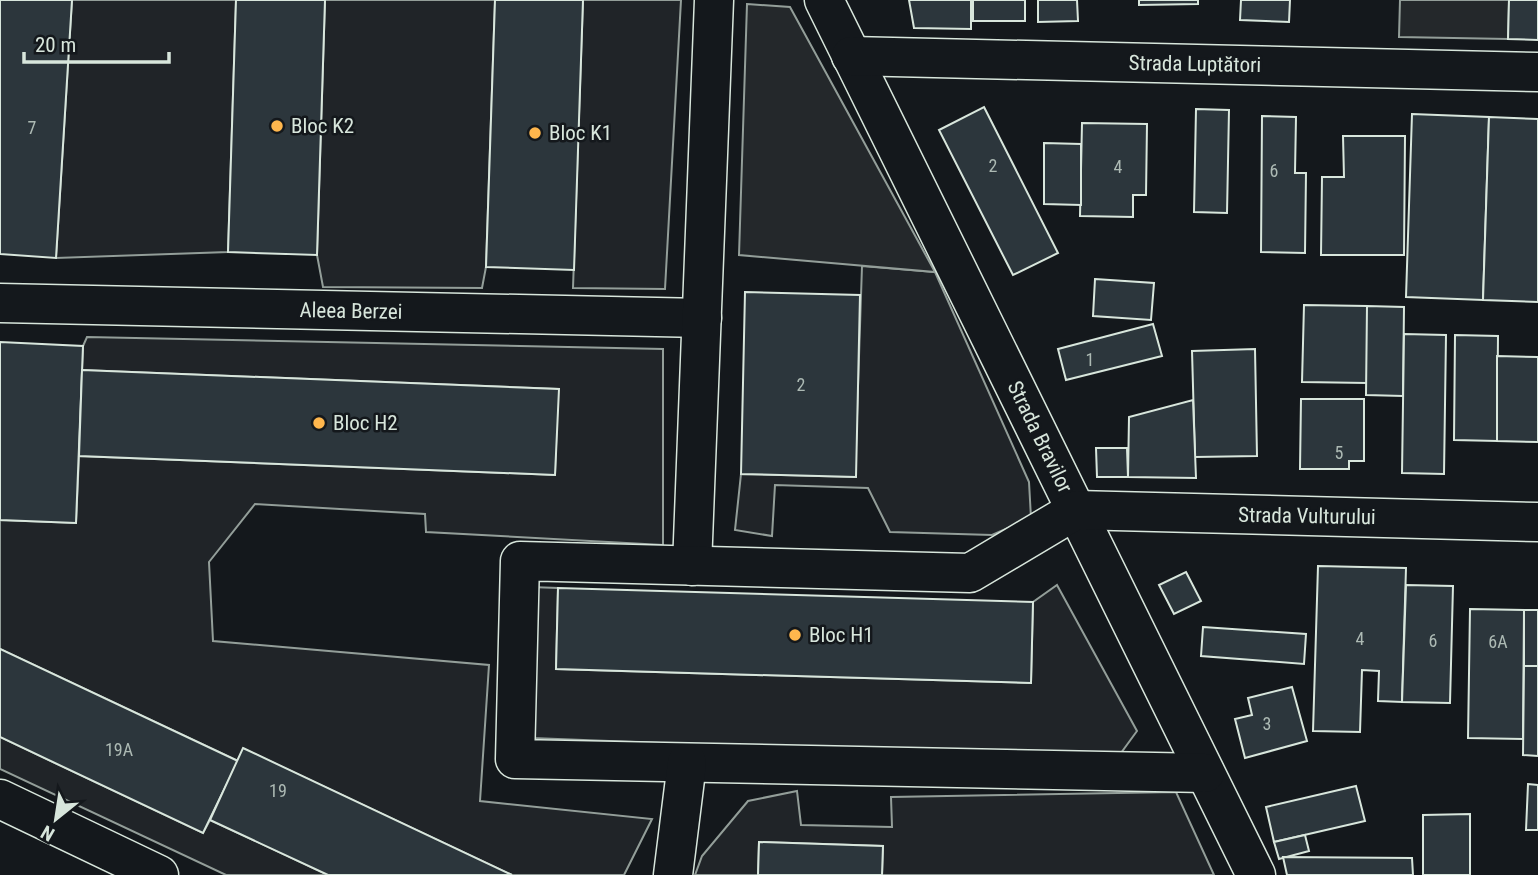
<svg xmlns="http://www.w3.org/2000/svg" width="1538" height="875" font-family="'Roboto Condensed',sans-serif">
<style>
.green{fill:#202428;stroke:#939e99;stroke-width:2}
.parking{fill:#24282b;stroke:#939e99;stroke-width:2}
.building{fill:#2c363c;stroke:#d8e6dc;stroke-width:2}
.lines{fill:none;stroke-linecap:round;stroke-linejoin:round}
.minor-casing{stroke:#d8e6dc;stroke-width:41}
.minor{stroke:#14181c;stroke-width:38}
.poi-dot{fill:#ffb74d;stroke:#14181c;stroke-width:2.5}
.labels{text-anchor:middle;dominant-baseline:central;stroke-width:5;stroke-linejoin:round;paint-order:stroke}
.number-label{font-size:18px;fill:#adbab4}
.street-label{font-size:21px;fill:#d8e6dc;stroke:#14181c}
.poi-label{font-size:21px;fill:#d8e6dc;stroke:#14181c;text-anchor:start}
</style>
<rect width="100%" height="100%" fill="#14181c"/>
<g class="green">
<path d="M 72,0 L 236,0 L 228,252 L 56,258 Z"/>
<path d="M 325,0 L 495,0 L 486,267 L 482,288 L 323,287 L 317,255 Z"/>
<path d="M 583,0 L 681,0 L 665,289 L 573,288 Z"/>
<path d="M 862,266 L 935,272 L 1029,482 L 1031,518 L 992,535 L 890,532 L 868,488 L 775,485 L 772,536 L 735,530 L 741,474 L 855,477 Z"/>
<path d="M 87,337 L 663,349 L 663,545 L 426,532 L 425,514 L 255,504 L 209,562 L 213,641 L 489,665 L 480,801 L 652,819 L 624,875 L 512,875 L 244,749 L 238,761 L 0,649 L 0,520 L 76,523 L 79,456 L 555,475 L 558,389 L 82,370 L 83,346 Z"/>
<path d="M 1057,585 L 1137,731 L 1118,757 L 1080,759 L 532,738 L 531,587 L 558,588 L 556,669 L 1031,683 L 1033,602 Z"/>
<path d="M 0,737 L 203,833 L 210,820 L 328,875 L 226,875 L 0,769 Z"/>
<path d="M 797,791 L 801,825 L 892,827 L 891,797 L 1176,792 L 1214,875 L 882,875 L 883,846 L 759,842 L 758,875 L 695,875 L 702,856 L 748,801 Z"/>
</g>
<g class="parking">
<path d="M 1400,0 L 1509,0 L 1508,39 L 1399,37 Z"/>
<path d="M 747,4 L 790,7 L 935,272 L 739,255 Z"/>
</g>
<g class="building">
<path d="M 0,0 L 72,0 L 56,258 L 0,254 Z"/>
<path d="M 236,0 L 325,0 L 317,255 L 228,252 Z"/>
<path d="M 495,0 L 583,0 L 574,270 L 486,267 Z"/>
<path d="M 909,0 L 971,0 L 971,29 L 914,28 Z"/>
<rect x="973" y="0" width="52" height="21"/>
<path d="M 1038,0 L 1077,0 L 1078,21 L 1038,22 Z"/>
<path d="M 1139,0 L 1198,0 L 1198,4 L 1139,5 Z"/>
<path d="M 1241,0 L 1290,0 L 1289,22 L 1240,20 Z"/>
<path d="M 1509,0 L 1538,0 L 1538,40 L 1508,39 Z"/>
<path d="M 984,107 L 1058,253 L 1013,275 L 939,130 Z"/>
<path d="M 1196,109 L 1229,110 L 1227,213 L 1194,212 Z"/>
<path d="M 1412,114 L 1489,117 L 1483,300 L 1406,297 Z"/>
<path d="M 1262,116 L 1296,117 L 1295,173 L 1306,173 L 1305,253 L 1261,252 Z"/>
<path d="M 1489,117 L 1538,119 L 1538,302 L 1483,300 Z"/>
<path d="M 1082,123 L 1147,124 L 1146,195 L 1133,195 L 1133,217 L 1080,216 Z"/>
<path d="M 1343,136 L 1405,136 L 1404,255 L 1321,255 L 1322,177 L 1344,177 Z"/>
<path d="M 1044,143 L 1081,144 L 1081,205 L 1044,204 Z"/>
<path d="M 1095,279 L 1154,283 L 1151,320 L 1093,316 Z"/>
<path d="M 745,292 L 860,295 L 856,477 L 741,474 Z"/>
<path d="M 1304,305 L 1367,306 L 1367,383 L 1302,382 Z"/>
<path d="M 1367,306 L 1404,307 L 1403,396 L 1366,395 Z"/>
<path d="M 1153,324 L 1162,356 L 1066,380 L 1058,349 Z"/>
<path d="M 1404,334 L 1446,335 L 1444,474 L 1402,473 Z"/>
<path d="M 1455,335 L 1498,336 L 1497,441 L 1454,440 Z"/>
<path d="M 0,342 L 83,346 L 76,523 L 0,520 Z"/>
<path d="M 1255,349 L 1257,456 L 1195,457 L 1192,351 Z"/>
<path d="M 1497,356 L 1538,357 L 1538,442 L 1497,441 Z"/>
<path d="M 82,370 L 559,389 L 555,475 L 79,456 Z"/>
<path d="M 1301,399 L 1364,399 L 1364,461 L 1349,461 L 1349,469 L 1300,469 Z"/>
<path d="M 1193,400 L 1196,478 L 1128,477 L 1129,417 Z"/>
<path d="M 1096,448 L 1127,448 L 1128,477 L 1097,477 Z"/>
<path d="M 1318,566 L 1406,568 L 1402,702 L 1378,701 L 1379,671 L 1362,670 L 1360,732 L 1313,731 Z"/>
<path d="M 1186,572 L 1201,601 L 1174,614 L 1159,585 Z"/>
<path d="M 1406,585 L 1453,586 L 1450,703 L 1402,702 Z"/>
<path d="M 558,588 L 1033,602 L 1031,683 L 556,669 Z"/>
<path d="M 1470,609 L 1524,610 L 1523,739 L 1468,738 Z"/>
<rect x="1524" y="610" width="14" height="56"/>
<path d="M 1203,627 L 1306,634 L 1304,664 L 1201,656 Z"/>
<path d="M 0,649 L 238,761 L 203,833 L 0,737 Z"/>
<path d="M 1524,666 L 1538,666 L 1538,756 L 1523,755 Z"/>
<path d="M 1292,687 L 1307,741 L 1245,758 L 1235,719 L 1252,715 L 1248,698 Z"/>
<path d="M 243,748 L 512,875 L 328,875 L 210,820 Z"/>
<path d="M 1528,784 L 1538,785 L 1538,830 L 1526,830 Z"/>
<path d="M 1356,786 L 1365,821 L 1274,842 L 1266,807 Z"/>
<path d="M 1470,814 L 1470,875 L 1423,875 L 1423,815 Z"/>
<path d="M 1305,835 L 1309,851 L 1279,859 L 1274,842 Z"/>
<path d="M 759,842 L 883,846 L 882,875 L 758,875 Z"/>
<path d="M 1283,857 L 1412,858 L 1413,875 L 1287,875 Z"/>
</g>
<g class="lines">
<defs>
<g id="minor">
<path d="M 824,0 L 1256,875"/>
<path d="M 851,56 L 1538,72"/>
<path d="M 0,303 L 702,318"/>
<path d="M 692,566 L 714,0"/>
<path d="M 1205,773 L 515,759 L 520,561 L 970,573 L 1076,510 L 1538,522"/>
<path d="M 0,799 L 159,875"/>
<path d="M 673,875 L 687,763"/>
</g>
</defs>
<use href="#minor" class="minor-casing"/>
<use href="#minor" class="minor"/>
</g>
<g class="poi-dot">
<circle cx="277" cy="126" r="7"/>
<circle cx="535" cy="133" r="7"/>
<circle cx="319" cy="423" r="7"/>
<circle cx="795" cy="635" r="7"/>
</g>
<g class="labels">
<g class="number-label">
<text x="32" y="127">7</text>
<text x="993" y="165">2</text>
<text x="1118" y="166">4</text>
<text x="1274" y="170">6</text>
<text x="1090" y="359">1</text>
<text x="801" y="384">2</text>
<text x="1339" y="452">5</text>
<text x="1360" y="638">4</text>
<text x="1433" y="640">6</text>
<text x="1498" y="641">6A</text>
<text x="1267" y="723">3</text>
<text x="119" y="749">19A</text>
<text x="278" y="790">19</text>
</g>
<g class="street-label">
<text transform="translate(1195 64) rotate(1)">Strada Luptători</text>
<text transform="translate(351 311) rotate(1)">Aleea Berzei</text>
<text transform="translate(1040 437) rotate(64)">Strada Bravilor</text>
<text transform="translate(1307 516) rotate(1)">Strada Vulturului</text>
</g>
<g class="poi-label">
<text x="291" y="126">Bloc K2</text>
<text x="549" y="133">Bloc K1</text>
<text x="333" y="423">Bloc H2</text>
<text x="809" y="635">Bloc H1</text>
</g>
</g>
<g transform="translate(56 819) rotate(210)" stroke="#14181c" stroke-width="5" paint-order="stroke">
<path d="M0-5L12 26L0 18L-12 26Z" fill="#d8e6dc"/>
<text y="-10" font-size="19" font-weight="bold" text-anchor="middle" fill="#d8e6dc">N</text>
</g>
<path d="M24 52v10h145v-10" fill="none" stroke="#d8e6dc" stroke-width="3.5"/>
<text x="35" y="52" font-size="21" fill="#d8e6dc" stroke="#14181c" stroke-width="5" paint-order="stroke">20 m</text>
</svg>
